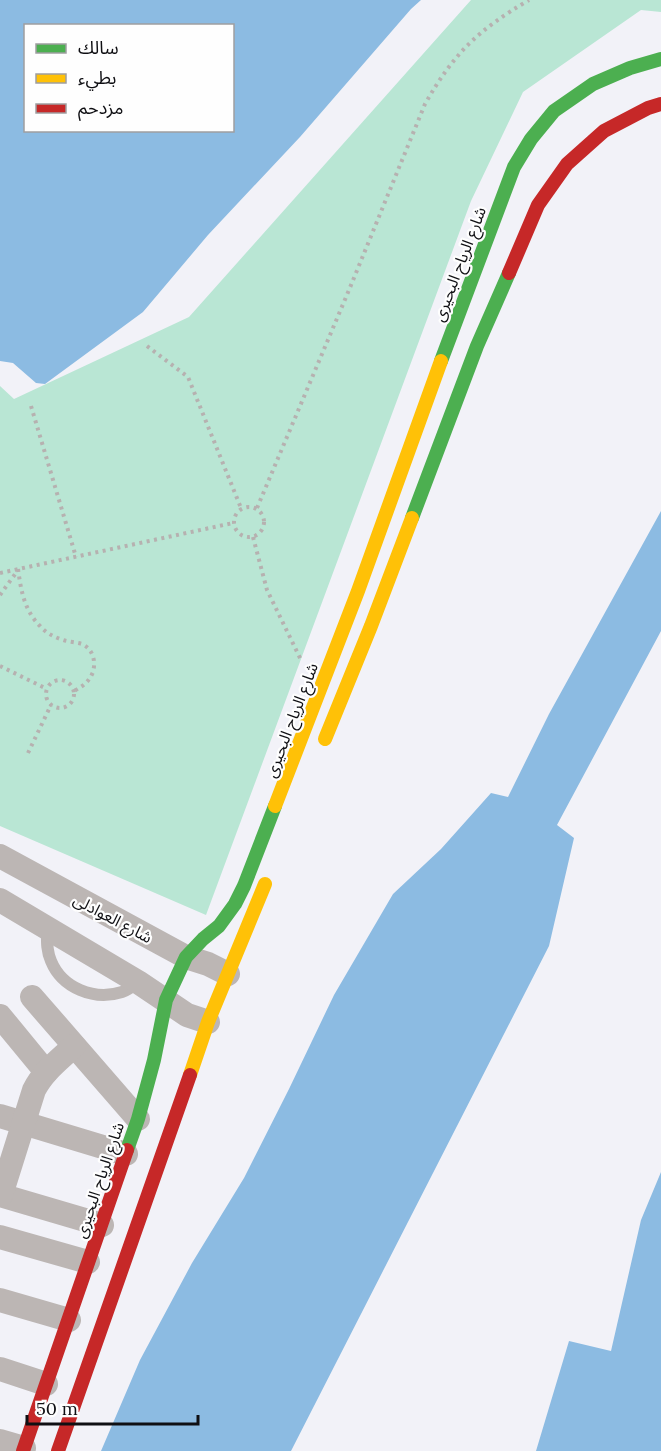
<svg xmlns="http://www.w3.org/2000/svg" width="661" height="1451" font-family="Lora,'Noto Sans Arabic',serif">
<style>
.green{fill:#b9e6d4}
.water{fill:#8cbbe2;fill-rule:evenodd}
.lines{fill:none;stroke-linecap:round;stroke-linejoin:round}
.path{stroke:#b6b1b0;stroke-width:4;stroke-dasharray:3 4.5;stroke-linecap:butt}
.lane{stroke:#bcb6b4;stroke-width:12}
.street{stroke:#bcb6b4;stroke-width:24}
.fast{stroke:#4caf50;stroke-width:14}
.slow{stroke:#ffc107;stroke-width:14}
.jam{stroke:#c62828;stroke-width:14}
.labels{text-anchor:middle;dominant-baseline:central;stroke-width:4.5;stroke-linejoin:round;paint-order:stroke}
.street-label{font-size:16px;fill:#0f0f13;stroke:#fefefe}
</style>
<rect width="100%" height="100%" fill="#f2f2f8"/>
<path class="green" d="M 471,0 L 661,0 L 661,12 L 641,10 L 523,92 L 471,201 L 206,915 L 0,826 L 0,386 L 14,399 L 189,317 Z"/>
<g class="water">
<path d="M 0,0 L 421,0 L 411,9 L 300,137 L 208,235 L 143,312 L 45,384 L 36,383 L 13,363 L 0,361 ZM 26,26 L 232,26 L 232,130 L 26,130 Z"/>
<path d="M 661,511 L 661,631 L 557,825 L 574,838 L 549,946 L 291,1451 L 101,1451 L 140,1360 L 192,1263 L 244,1178 L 289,1089 L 334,995 L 393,894 L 441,849 L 491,793 L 508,797 L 549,714 Z"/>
<path d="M 661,1172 L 661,1451 L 536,1451 L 569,1341 L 611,1351 L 641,1220 Z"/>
</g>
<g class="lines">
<g class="path">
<path d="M 147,346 L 188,377 L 241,508"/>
<path d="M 31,406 L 76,557"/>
<circle cx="249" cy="522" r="15"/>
<path d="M 257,508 L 349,290 L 425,104 C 454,53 478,30 529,0"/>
<path d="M 253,537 L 267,590 L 302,662"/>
<path d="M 18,569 C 21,590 24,610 40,626 C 46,633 54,637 63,640 C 69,642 76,642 82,644 C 93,649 96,661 93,672 C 89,682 83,686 74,691"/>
<path d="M 0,573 L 233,523"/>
<path d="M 0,595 L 18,570"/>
<path d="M 0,666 L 47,689"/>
<circle cx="60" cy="694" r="14"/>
<path d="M 28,753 L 51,705"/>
</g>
<path class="lane" d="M 47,928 C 47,939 46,950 51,961 C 62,988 94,1001 122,992 C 128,990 133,986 138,982"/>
<g class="street">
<path d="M 0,856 L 186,957 L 208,964 L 228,974"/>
<path d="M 0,900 L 138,982 L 187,1015 L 208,1022"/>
<path d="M 32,997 L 138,1119"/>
<path d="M 0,1016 L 46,1072"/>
<path d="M 0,1116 L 126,1154"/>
<path d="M 0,1195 L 102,1225"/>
<path d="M 1,1195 L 34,1090 C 43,1072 59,1060 74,1046"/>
<path d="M 0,1237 L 88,1262"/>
<path d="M 0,1300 L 69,1320"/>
<path d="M 0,1369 L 46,1384"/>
<path d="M 0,1441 L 24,1448"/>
</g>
<g class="fast">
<path d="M 441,361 L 514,167 L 531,139 L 554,111 L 593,84 L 630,68 L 661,59"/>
<path d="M 412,518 L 477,346 L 509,273"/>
<path d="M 127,1150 L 138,1119 L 154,1060 L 166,1000 L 186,957 L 203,939 L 219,926 L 235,904 L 244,886 L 275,806"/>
</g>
<g class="slow">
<path d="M 325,739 L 371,626 L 412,518"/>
<path d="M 275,806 L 358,591 L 441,361"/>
<path d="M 190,1075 L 208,1022 L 265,884"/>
</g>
<g class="jam">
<path d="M 509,273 L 538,205 L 567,164 L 604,131 L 648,108 L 661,104"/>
<path d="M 23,1451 L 127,1150"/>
<path d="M 58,1451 L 190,1075"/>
</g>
</g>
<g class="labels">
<g class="street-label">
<text transform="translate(459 264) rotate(-69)">شارع الرياح البحيرى</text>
<text transform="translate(291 720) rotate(-69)">شارع الرياح البحيرى</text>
<text transform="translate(113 918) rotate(28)">شارع العوادلى</text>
<text transform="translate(99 1180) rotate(-71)">شارع الرياح البحيرى</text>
</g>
</g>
<rect x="24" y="24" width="210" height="108" fill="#fefefe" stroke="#9e9ea0" stroke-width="1.5"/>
<rect x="36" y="44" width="30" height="9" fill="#4caf50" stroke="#9e9ea0" stroke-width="1.5"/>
<text x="78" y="54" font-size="18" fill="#0f0f13">سالك</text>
<rect x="36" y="74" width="30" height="9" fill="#ffc107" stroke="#9e9ea0" stroke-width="1.5"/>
<text x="78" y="84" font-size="18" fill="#0f0f13">بطيء</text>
<rect x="36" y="104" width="30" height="9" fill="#c62828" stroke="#9e9ea0" stroke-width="1.5"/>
<text x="78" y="114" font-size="18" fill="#0f0f13">مزدحم</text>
<path d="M27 1415v9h171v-9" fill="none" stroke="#0f0f13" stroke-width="3"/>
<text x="36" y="1415" font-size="18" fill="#0f0f13" stroke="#fefefe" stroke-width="4.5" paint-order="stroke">50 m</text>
</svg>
